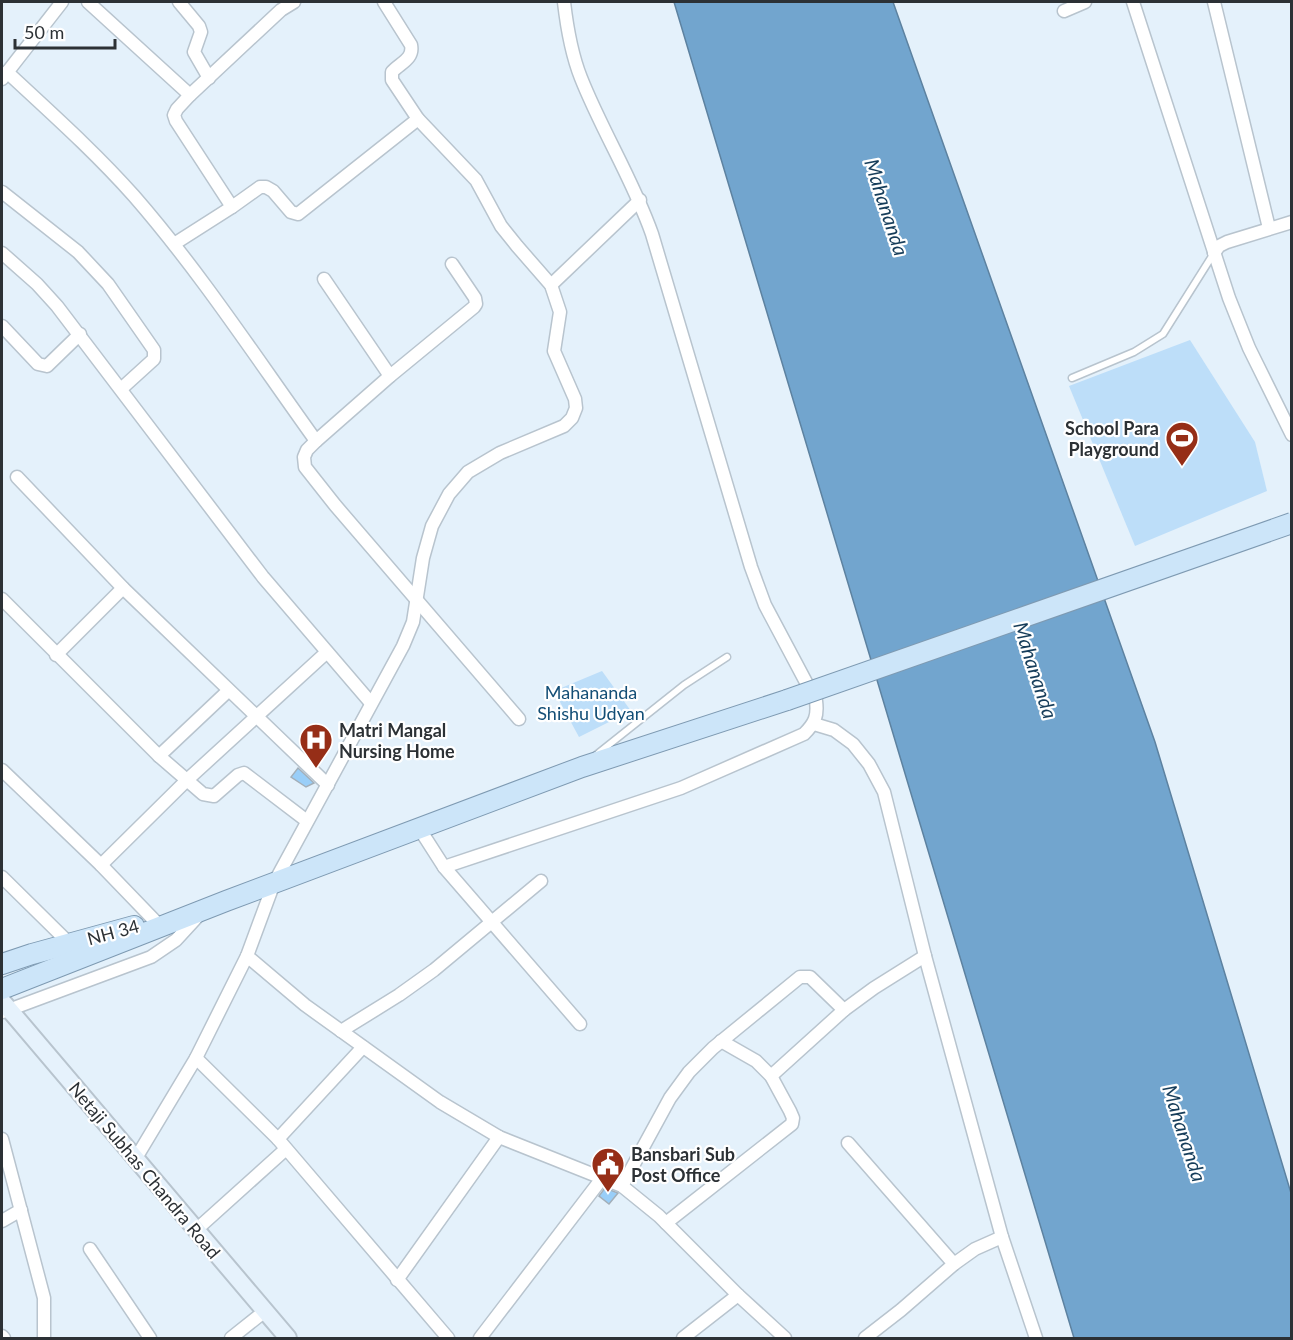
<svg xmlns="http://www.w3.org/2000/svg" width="1293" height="1340" font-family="Lato,sans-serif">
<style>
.green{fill:#bddef9}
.water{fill:#72a5ce;stroke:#5d82a0;stroke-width:1.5}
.building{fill:#99cef8;stroke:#a3afb9;stroke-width:1.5}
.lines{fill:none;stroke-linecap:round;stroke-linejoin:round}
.service-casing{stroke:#b8c4ce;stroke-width:9}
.minor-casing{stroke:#b8c4ce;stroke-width:15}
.secondary-casing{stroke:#b8c4ce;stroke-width:20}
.primary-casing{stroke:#7e9ab2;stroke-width:22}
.service{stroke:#fff;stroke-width:6}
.minor{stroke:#fff;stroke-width:12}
.secondary{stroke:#e6f2fc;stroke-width:16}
.primary{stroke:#cce5f9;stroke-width:20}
.primary-bridge-casing{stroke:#7e9ab2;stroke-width:22;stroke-linecap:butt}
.primary-bridge{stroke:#cce5f9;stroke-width:20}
.labels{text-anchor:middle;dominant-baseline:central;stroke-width:4.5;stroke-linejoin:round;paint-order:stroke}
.poi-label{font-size:18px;font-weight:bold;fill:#2c3135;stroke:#fff;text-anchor:start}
.park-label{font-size:18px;fill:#134e76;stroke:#fff}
.street-label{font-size:18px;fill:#2c3135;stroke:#fff}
.water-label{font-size:20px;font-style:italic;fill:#163d5a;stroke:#fff}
</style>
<rect width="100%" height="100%" fill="#e4f1fb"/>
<g class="green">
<path d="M 1190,340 L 1255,442 L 1267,491 L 1135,546 L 1069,386 Z"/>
<path d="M 602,671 L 631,711 L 579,737 L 554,691 Z"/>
</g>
<path class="water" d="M 674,2 L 893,2 L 1155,742 L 1291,1193 L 1291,1338 L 1074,1338 Z"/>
<g class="building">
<path d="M 298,768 L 314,783 L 306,787 L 291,777 Z"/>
<path d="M 605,1188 L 618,1193 L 609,1204 L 599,1196 Z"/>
</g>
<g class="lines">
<defs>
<g id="service">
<path d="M 1072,378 L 1134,352 L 1163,334 L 1214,253"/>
<path d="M 596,755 L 684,685 L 727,657"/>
</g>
<g id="minor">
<path d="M 88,2 L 190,95 L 281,10 L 294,2"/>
<path d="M 179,2 L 199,26 L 201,32 L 194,52 L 209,78"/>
<path d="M 1133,2 L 1229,298 L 1249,348 L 1292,435"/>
<path d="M 1214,2 L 1269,228"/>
<path d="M 1064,11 L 1085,2"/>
<path d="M 7,72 C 50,112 95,152 134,196 C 201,273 257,359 316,441 L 390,376 L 474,307 L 476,304 L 475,298 L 452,264"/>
<path d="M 2,79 L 62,2"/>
<path d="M 190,95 L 177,109 L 174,115 L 176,121 L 232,207"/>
<path d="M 2,192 L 78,252 L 108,284 L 154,350 L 154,359 L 121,389"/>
<path d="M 174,244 L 232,207 L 260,187 L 266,187 L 273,191 L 291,212 L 298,214 L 418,119"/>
<path d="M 2,253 L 37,284 L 57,306 L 263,577 L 371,703"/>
<path d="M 1214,253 L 1219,246 L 1227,242 L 1292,222"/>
<path d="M 324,279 L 390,376"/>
<path d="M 551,285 L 640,200"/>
<path d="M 2,326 L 38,364 L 47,366 L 80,334"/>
<path d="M 316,441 L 307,450 L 304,457 L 305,467 L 335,505 L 519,719"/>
<path d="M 17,477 L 123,588 L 328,785"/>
<path d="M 2,599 L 159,756 L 203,794 L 214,796 L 238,775 L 244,773 L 307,821"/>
<path d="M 56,655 L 123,588"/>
<path d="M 814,724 L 834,730 L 853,744 L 869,764 L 884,792 L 925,956 L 1002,1237 L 1036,1338"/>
<path d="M 159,756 L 228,691"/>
<path d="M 2,770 L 101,865 L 155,921"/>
<path d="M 419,828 L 444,867 L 580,1024"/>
<path d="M 101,865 L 187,780 L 327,652"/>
<path d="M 444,867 L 681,788 L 804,734 C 815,723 818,716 816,701 L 765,605 L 751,567 L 652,234 C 633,180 602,131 581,78 C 571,53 567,28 564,2"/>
<path d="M 2,877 L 69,943"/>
<path d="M 247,956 L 305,1005 L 440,1102 L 499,1137 L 622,1186 L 659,1216 L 738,1295 L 683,1338"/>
<path d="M 3,1012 L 151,957 L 176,940 L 199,915"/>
<path d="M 341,1031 L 399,995 L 434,970 L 541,881"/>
<path d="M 196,1058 L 278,1139 L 448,1338"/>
<path d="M 771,1076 L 844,1010 L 874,988 L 925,956"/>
<path d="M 2,1139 L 44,1298 L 44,1338"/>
<path d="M 278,1139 L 363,1047"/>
<path d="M 848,1143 L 954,1264"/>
<path d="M 136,1158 L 196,1058 L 247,956 L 274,883 L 403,646 L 413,622 L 423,558 L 432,526 L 449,494 L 468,472 L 500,453 L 564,426 L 572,418 L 576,408 L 575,399 L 554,351 L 560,312 L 551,285 L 517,246 L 501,226 L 476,180 L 418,119 L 392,80 L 392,72 C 400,63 414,59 411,45 L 384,2"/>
<path d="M 622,1186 L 670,1098 L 689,1072 L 713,1048 L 800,977 L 810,977 L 844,1010"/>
<path d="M 2,1221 L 21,1210"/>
<path d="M 666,1223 L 792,1124 L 793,1118 L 790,1111 L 771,1076 L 756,1061 L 721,1041"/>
<path d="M 196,1230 L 286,1149"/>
<path d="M 90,1249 L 150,1338"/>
<path d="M 397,1280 L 499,1137"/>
<path d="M 738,1295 L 785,1338"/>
<path d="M 2,1336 L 4,1338"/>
<path d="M 231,1338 L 265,1311"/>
<path d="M 480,1338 L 603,1177"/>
<path d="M 865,1338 L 901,1310 L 954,1264 L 975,1249 L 1002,1237"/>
</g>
<path id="secondary" d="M 2,1001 L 288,1338"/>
<g id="primary">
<path d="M 2,964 L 32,954 L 134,926"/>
<path d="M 2,989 L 226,901 L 582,767 L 787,700"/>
</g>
</defs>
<use href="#service" class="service-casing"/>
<use href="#minor" class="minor-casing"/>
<use href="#secondary" class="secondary-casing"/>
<use href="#primary" class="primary-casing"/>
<use href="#service" class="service"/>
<use href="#minor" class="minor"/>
<use href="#secondary" class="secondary"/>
<use href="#primary" class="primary"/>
<defs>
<path id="primary-bridge" d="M 787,700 L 1292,523"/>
</defs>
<use href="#primary-bridge" class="primary-bridge-casing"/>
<use href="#primary-bridge" class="primary-bridge"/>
</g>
<defs>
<symbol id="stadium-pin" viewBox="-11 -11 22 30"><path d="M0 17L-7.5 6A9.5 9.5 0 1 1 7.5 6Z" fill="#962e17" stroke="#fff"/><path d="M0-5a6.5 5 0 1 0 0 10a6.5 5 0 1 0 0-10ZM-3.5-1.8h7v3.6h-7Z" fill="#fff"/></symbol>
<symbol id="hospital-pin" viewBox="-11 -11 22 30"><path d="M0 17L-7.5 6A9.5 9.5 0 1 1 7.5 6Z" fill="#962e17" stroke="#fff"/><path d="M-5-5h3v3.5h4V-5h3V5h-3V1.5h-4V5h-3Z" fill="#fff"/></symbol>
<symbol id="civic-pin" viewBox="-11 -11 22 30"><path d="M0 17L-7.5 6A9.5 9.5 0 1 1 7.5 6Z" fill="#962e17" stroke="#fff"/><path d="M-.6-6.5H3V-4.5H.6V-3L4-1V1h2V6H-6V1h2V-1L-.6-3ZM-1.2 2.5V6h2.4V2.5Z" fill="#fff"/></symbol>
</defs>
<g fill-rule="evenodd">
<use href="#stadium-pin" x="1163" y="419" width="38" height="52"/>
<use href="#hospital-pin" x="297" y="721" width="38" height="52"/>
<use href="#civic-pin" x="589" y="1145" width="38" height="52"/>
</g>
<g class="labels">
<g class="poi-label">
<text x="1159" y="428" text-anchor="end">School Para<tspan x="1159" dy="21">Playground</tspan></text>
<text x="339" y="730">Matri Mangal<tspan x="339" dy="21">Nursing Home</tspan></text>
<text x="631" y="1154">Bansbari Sub<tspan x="631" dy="21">Post Office</tspan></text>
</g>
<g class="park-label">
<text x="591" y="692">Mahananda<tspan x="591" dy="21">Shishu Udyan</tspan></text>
</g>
<g class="street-label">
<text transform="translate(113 932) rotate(-15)">NH 34</text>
<text transform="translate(145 1170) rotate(50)">Netaji Subhas Chandra Road</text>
</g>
<g class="water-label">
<text transform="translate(887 207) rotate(72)">Mahananda</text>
<text transform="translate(1036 670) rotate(72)">Mahananda</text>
<text transform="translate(1185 1133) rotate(72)">Mahananda</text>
</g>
</g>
<rect width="1293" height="1340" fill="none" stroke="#2c3135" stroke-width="6"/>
<path d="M15 39v9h100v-9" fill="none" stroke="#2c3135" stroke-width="3"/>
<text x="24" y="39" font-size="18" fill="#2c3135" stroke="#ffffff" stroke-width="4.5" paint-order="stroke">50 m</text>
</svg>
